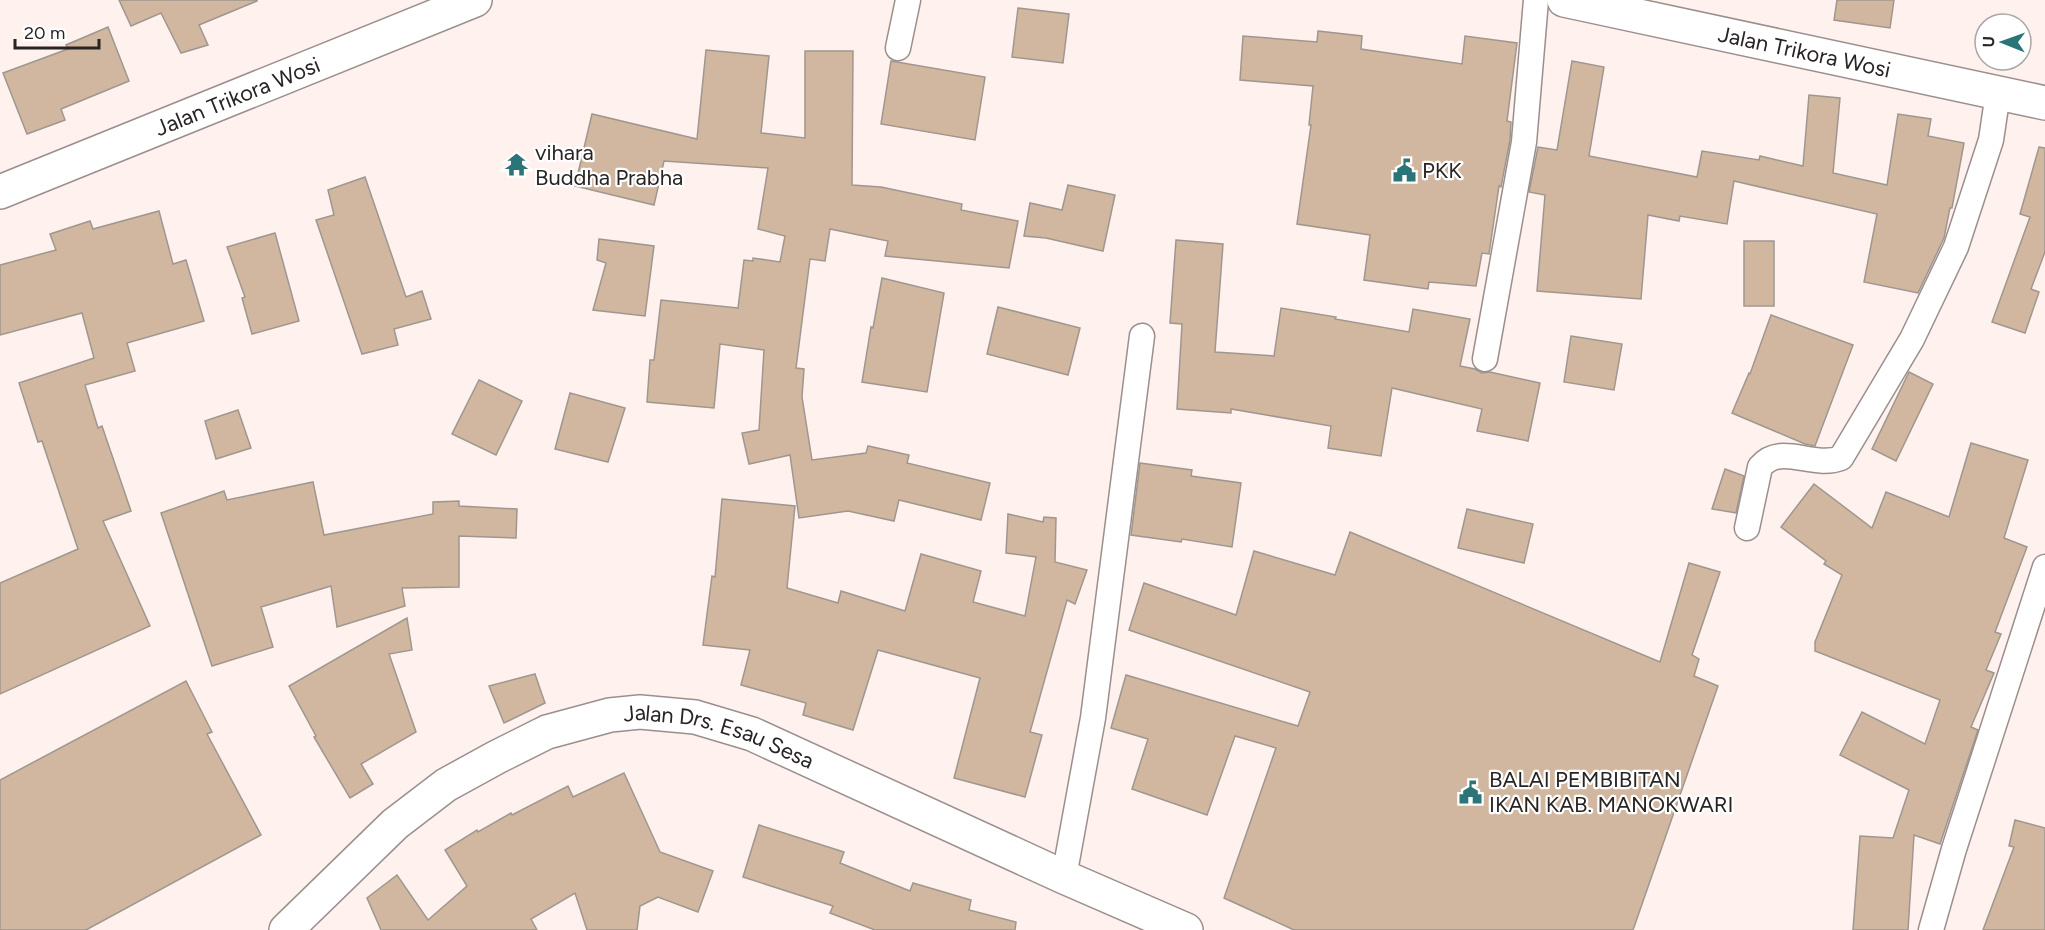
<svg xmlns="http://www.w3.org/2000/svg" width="2045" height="930" font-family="Figtree,sans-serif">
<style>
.building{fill:#d1b79f;stroke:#9f978f;stroke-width:1.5}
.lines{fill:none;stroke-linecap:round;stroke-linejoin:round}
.street-casing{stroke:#9b8f8d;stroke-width:27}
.secondary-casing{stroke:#9b8f8d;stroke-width:36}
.highway-casing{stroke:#9b8f8d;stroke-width:36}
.street{stroke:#fff;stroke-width:24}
.secondary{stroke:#fff;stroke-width:33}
.highway{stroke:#fff;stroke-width:33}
.labels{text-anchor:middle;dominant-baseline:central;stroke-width:4.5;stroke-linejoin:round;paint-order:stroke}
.street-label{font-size:22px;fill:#282423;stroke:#fff}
.poi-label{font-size:22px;fill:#282423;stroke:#fff;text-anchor:start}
</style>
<rect width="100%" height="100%" fill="#fef1ee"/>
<g class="building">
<path d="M 119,0 L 257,0 L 257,1 L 199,25 L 208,45 L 181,53 L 161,13 L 131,26 Z"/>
<path d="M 1837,0 L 1894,0 L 1890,28 L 1834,20 Z"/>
<path d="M 1018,8 L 1069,14 L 1063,63 L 1012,57 Z"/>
<path d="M 108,27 L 129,81 L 61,109 L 65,120 L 27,134 L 3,73 L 68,49 L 66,45 Z"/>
<path d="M 1318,31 L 1362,36 L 1361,49 L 1462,64 L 1465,36 L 1517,43 L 1507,121 L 1511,122 L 1510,140 L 1501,187 L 1499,186 L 1489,254 L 1482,253 L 1476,286 L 1429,282 L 1428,289 L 1364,280 L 1370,235 L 1297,224 L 1311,125 L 1309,125 L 1313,86 L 1240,80 L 1243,36 L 1317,42 Z"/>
<path d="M 706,50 L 769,56 L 761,133 L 805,138 L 805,51 L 853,51 L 852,185 L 881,187 L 962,204 L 961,210 L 1018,221 L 1009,268 L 885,256 L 888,241 L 830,229 L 825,261 L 810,259 L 796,368 L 804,369 L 802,397 L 812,460 L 866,453 L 868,446 L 909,455 L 907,463 L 990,483 L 981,520 L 899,500 L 894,521 L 848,511 L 799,518 L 790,455 L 749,464 L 742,433 L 759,430 L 764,350 L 720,344 L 714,408 L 647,402 L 650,360 L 654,360 L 661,300 L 738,308 L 744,260 L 753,261 L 753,258 L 780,262 L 785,236 L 758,229 L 768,168 L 664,161 L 654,205 L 575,186 L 592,114 L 697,139 Z"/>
<path d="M 891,61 L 985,77 L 975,140 L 881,124 Z"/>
<path d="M 1572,61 L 1604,67 L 1589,156 L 1697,177 L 1702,151 L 1759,160 L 1760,156 L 1803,166 L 1809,95 L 1840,98 L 1833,173 L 1887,185 L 1898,114 L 1931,119 L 1928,136 L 1964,143 L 1952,208 L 1950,208 L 1944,238 L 1918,293 L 1864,282 L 1877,214 L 1734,181 L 1727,224 L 1680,216 L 1679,221 L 1648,215 L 1641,299 L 1537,291 L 1545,195 L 1529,192 L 1538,147 L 1557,150 Z"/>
<path d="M 2039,147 L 2045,148 L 2045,252 L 2031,289 L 2039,292 L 2025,333 L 1992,322 L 2030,217 L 2020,214 Z"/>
<path d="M 365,177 L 406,297 L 422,291 L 431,319 L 394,329 L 398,345 L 362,354 L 316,220 L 334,215 L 328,190 Z"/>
<path d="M 1068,185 L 1115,195 L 1103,251 L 1046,238 L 1024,236 L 1030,203 L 1062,210 Z"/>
<path d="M 159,211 L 173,264 L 186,260 L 204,321 L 127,343 L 135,371 L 85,385 L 98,428 L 102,426 L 131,511 L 103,521 L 150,626 L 0,694 L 0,583 L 78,549 L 42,441 L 38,442 L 19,383 L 94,358 L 82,313 L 0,335 L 0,265 L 56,250 L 50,234 L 90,221 L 93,229 Z"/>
<path d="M 275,233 L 299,321 L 252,334 L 242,298 L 245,297 L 227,247 Z"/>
<path d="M 599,239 L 654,246 L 645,316 L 593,310 L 606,263 L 597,260 Z"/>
<path d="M 1176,240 L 1223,244 L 1215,352 L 1274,356 L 1281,308 L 1336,317 L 1335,319 L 1409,332 L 1413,309 L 1470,319 L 1460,366 L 1475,369 L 1482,373 L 1490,372 L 1540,383 L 1528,441 L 1477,431 L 1482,409 L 1392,388 L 1381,456 L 1328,448 L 1331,426 L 1231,409 L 1231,413 L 1177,409 L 1182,324 L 1170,323 Z"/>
<rect x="1744" y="241" width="30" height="65"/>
<path d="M 882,278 L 944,293 L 927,392 L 862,382 L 871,327 L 873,328 Z"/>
<path d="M 998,307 L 1080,328 L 1068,375 L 987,354 Z"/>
<path d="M 1771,315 L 1853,345 L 1815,446 L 1805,444 L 1732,413 L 1749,373 L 1750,374 Z"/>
<path d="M 1571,336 L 1622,344 L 1614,390 L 1564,382 Z"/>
<path d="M 1909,372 L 1933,384 L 1896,461 L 1872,449 Z"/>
<path d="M 479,380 L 522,401 L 496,455 L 452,434 Z"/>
<path d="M 570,393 L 625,408 L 608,462 L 555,449 Z"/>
<path d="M 238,410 L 251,448 L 216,459 L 205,421 Z"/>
<path d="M 1971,443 L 2028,460 L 2004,538 L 2027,547 L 1995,632 L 2001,634 L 1986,670 L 1994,673 L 1971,727 L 1978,730 L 1940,844 L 1914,835 L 1908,930 L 1853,930 L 1860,836 L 1893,838 L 1909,790 L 1840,755 L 1862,712 L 1925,744 L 1940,700 L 1815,651 L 1815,642 L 1842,575 L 1824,564 L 1826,561 L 1781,527 L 1814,484 L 1872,528 L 1886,492 L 1949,517 Z"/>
<path d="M 1140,463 L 1192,470 L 1191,476 L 1241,483 L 1232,547 L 1182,539 L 1181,542 L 1131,535 Z"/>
<path d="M 1725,469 L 1744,476 L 1736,513 L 1712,509 Z"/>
<path d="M 313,482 L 324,535 L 433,514 L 433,502 L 459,501 L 459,506 L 517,509 L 516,538 L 459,536 L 459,587 L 402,588 L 405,606 L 337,627 L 331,586 L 261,607 L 273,647 L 212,666 L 161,513 L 224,491 L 227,500 Z"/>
<path d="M 722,499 L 795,506 L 787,588 L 838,603 L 841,591 L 905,611 L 921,554 L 981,571 L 973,602 L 1025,616 L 1036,557 L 1006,553 L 1008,514 L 1043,522 L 1044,517 L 1056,518 L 1055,562 L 1087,570 L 1075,604 L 1067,600 L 1030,732 L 1042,735 L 1025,797 L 954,778 L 980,678 L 878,650 L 853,730 L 803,715 L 806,703 L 741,685 L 750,650 L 703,645 L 712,576 L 715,577 Z"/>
<path d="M 1467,509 L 1533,524 L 1524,563 L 1458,548 Z"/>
<path d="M 1350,532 L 1660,662 L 1689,563 L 1720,572 L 1692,655 L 1699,659 L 1694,676 L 1718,686 L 1633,930 L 1294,930 L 1224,898 L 1276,748 L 1235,736 L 1207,815 L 1132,789 L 1148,739 L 1111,728 L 1126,675 L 1298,726 L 1310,692 L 1129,630 L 1144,583 L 1236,615 L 1254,551 L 1335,575 Z"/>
<path d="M 407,618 L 412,650 L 389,654 L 416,732 L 361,764 L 373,784 L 350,798 L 314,737 L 316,736 L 289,686 Z"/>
<path d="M 535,674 L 545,703 L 504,723 L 489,686 Z"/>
<path d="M 186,681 L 212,732 L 207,734 L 261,835 L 86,930 L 0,930 L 0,780 Z"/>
<path d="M 624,773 L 660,852 L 713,871 L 698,912 L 658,897 L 640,906 L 637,930 L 587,930 L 575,893 L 531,919 L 537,930 L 381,930 L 367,898 L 397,875 L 428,920 L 467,886 L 445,850 L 477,830 L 478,832 L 511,813 L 512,815 L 568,786 L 573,797 Z"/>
<path d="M 2015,820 L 2045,828 L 2045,930 L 1983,930 L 2014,847 L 2009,846 Z"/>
<path d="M 759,825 L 844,852 L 840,863 L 910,891 L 913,883 L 971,900 L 969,910 L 1016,922 L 1015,930 L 875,930 L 830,913 L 833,906 L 743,877 Z"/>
</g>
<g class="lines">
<defs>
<g id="street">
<path d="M 898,48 L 908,0"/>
<path d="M 1485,359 L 1524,142 L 1536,0"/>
<path d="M 1747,528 L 1760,467 C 1781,442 1812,469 1841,458 L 1912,339 L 1956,247 L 1991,140 L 1998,93"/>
<path d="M 1064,877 L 1093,718 L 1142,336"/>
<path d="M 1931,930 L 1954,849 L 2045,567"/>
</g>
<g id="secondary">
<path id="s1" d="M 1564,0 L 2045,103"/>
<path id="s2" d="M 0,192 L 475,0"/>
</g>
<g id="highway">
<path id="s3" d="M 286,930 L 395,824 L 446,785 L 497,757 L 547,732 L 610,715 L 640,712 L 695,717 L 752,734 L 1064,877 L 1186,930"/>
</g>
</defs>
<use href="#street" class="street-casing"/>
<use href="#secondary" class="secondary-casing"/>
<use href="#highway" class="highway-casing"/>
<use href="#street" class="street"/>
<use href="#secondary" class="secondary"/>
<use href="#highway" class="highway"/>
</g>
<defs>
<symbol id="temple-bare" viewBox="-9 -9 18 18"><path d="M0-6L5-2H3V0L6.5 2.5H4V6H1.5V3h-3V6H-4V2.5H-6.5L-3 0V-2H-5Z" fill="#2b7578" stroke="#fff" stroke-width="2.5" paint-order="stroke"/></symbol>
<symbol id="civic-bare" viewBox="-9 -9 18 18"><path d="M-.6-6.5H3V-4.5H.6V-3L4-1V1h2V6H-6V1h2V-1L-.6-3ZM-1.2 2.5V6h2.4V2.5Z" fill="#2b7578" stroke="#fff" stroke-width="2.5" paint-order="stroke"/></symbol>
</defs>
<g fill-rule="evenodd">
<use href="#temple-bare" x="500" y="148" width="33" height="33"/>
<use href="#civic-bare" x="1388" y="154" width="33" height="33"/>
<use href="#civic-bare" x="1454" y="776" width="33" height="33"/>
</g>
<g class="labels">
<g class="street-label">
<text stroke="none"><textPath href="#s1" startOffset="246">Jalan Trikora Wosi</textPath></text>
<text stroke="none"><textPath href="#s2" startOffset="256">Jalan Trikora Wosi</textPath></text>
<text stroke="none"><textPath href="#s3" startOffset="508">Jalan Drs. Esau Sesa</textPath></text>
</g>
<g class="poi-label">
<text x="535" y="152">vihara<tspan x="535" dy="25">Buddha Prabha</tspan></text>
<text x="1422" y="170">PKK</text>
<text x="1489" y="779">BALAI PEMBIBITAN<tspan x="1489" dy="25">IKAN KAB. MANOKWARI</tspan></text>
</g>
</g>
<g transform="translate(2003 42) rotate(271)"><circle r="28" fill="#ffffff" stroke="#a9a7a7" stroke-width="1.5"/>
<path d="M0-4.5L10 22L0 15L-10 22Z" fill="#2b7578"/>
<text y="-9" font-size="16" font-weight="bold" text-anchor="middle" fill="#282423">U</text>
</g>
<path d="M15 39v9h84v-9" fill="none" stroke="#282423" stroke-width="3"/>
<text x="24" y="39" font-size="18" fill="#282423" stroke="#ffffff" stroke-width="4.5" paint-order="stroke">20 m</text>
</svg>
